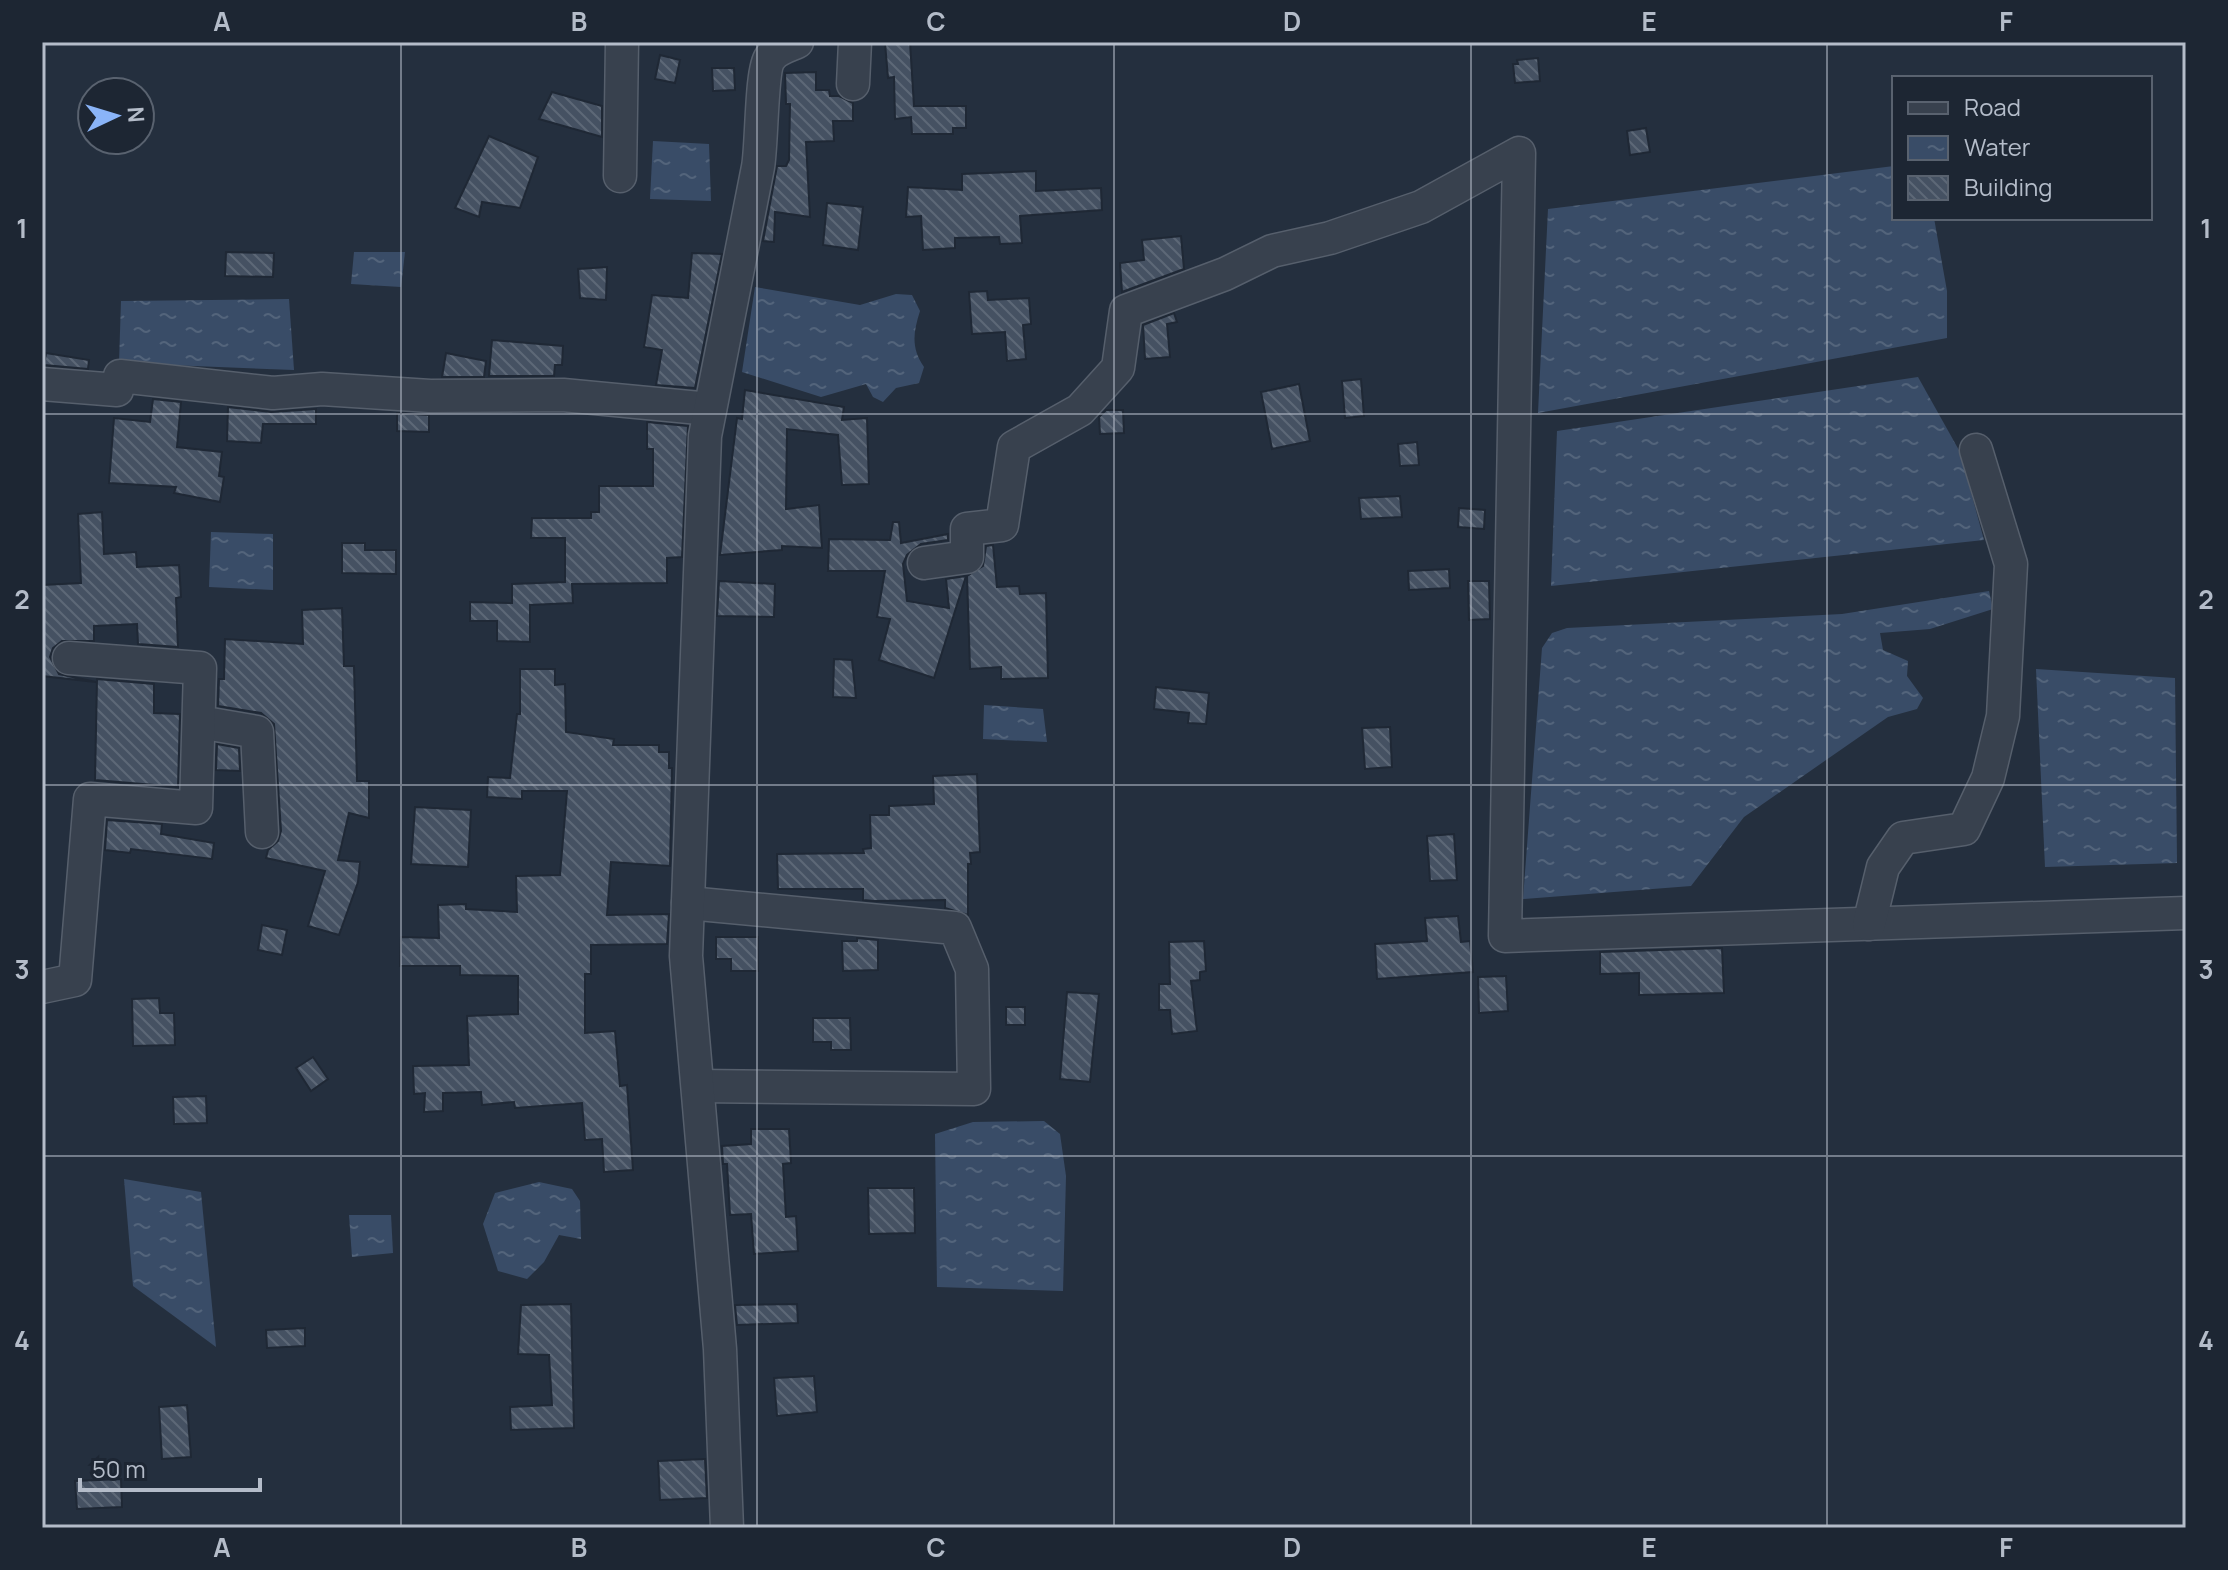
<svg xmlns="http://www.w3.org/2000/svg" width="2228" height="1570" font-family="Manrope,sans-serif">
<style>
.water{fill:url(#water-ripples)}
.building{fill:url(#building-back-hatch);stroke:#1f2835;stroke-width:2}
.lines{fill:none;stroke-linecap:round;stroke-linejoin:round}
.minor-casing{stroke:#565f6c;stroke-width:35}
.minor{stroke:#38414e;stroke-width:32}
.grid{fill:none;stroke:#b4bcc9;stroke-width:2;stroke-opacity:0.55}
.neatline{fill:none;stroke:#b4bcc9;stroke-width:3}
.grid-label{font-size:26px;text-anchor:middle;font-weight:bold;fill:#b4bcc9}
</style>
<defs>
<pattern id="water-ripples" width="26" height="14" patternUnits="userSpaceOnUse" patternTransform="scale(2)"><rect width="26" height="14" fill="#394c67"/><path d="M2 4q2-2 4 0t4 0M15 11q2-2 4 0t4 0" fill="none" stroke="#53647b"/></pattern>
<pattern id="building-back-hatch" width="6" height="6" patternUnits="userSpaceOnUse" patternTransform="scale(2)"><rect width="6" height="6" fill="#455162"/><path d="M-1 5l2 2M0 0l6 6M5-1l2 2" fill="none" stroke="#5d6877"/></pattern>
</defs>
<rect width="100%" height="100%" fill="#242f3e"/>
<g class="water">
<path d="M 653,141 L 709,144 L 711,201 L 650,199 Z"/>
<path d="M 1894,166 L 1894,218 L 1934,218 L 1947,291 L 1947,338 L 1538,413 L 1548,209 Z"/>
<path d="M 354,252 L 405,252 L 401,287 L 351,284 Z"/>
<path d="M 755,287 L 860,305 L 896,294 L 912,295 L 920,311 C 913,333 911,348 924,367 L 919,383 L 896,388 L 883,402 L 873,397 L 866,384 L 821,397 L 742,372 Z"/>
<path d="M 289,299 L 294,370 L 119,363 L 121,301 Z"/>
<path d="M 1918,377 L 1960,452 L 1984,540 L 1551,586 L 1557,431 Z"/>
<path d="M 211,532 L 273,534 L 273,590 L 209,587 Z"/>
<path d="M 1989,591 L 1993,609 L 1930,629 L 1880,633 L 1883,650 L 1908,661 L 1907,676 L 1923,698 L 1917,709 L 1888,717 L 1744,817 L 1691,886 L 1523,899 L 1542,648 L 1552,633 L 1567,628 L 1842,614 Z"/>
<path d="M 2036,669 L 2175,678 L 2177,863 L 2045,867 Z"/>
<path d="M 984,705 L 1043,709 L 1047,742 L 983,739 Z"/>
<path d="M 1044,1121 L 1060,1134 L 1066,1176 L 1063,1291 L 937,1287 L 935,1134 L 973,1122 Z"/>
<path d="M 124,1179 L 201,1192 L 216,1347 L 133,1286 Z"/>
<path d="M 539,1182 L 572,1189 L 580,1201 L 581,1239 L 559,1235 L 544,1262 L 527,1279 L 498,1271 L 483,1224 L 495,1193 Z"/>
<path d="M 349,1215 L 391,1215 L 393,1253 L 352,1257 Z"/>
</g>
<g class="building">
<path d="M 910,42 L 914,106 L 966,106 L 966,128 L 953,128 L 953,134 L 912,134 L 911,117 L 895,119 L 894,77 L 888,78 L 885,43 Z"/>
<path d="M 660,55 L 680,60 L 675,83 L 655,79 Z"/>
<path d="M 1538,58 L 1540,81 L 1515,83 L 1513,64 L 1518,64 L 1517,60 Z"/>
<path d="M 712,68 L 734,68 L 735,90 L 713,91 Z"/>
<path d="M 816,72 L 816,90 L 829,90 L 830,96 L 839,96 L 853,103 L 853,121 L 833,121 L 834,141 L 806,142 L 810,217 L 775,212 L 774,242 L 763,241 L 777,166 L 786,166 L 789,160 L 790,104 L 786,104 L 785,73 Z"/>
<path d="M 552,92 L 602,106 L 602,137 L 539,119 Z"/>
<path d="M 1646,128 L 1650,152 L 1630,155 L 1627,131 Z"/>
<path d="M 489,136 L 538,157 L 520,208 L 482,202 L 479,217 L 455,208 Z"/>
<path d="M 1036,171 L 1036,191 L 1101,188 L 1102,210 L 1020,216 L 1022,243 L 1000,244 L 999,237 L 955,238 L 955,248 L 923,250 L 921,216 L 906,217 L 908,187 L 962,190 L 962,174 Z"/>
<path d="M 827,203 L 863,207 L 858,250 L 823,245 Z"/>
<path d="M 1181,236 L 1184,269 L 1122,292 L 1120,263 L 1144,260 L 1142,240 Z"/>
<path d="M 226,252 L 274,253 L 273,277 L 225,276 Z"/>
<path d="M 692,253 L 722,254 L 695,388 L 656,385 L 662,350 L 644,347 L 652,295 L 688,298 Z"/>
<path d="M 607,267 L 606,300 L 580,298 L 578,269 Z"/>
<path d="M 987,291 L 988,300 L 1029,298 L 1031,324 L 1023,325 L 1026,359 L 1007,361 L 1005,332 L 972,334 L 969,292 Z"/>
<path d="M 1174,313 L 1177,322 L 1167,324 L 1170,357 L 1145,359 L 1143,325 Z"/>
<path d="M 492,340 L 563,346 L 562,365 L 555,365 L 554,376 L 489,376 Z"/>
<path d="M 46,353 L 89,360 L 88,369 L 44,365 Z"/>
<path d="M 446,353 L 486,361 L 484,377 L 442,377 Z"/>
<path d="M 1361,379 L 1364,416 L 1345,418 L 1342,381 Z"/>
<path d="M 1299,384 L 1310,441 L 1272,449 L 1261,392 Z"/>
<path d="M 745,390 L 844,407 L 842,420 L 867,418 L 869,484 L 842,485 L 838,435 L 787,429 L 786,509 L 819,505 L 822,548 L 782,546 L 782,550 L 720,555 L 737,418 L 742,419 Z"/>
<path d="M 153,399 L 181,402 L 177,447 L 222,452 L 219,476 L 224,477 L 220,502 L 174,493 L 176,487 L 109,483 L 114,418 L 150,422 Z"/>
<path d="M 228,407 L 271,412 L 316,409 L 316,424 L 263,424 L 261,443 L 227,441 Z"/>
<path d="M 1106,410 L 1123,410 L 1124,433 L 1100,434 L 1099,417 Z"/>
<path d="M 397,413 L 429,415 L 429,432 L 397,431 Z"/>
<path d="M 647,422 L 688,426 L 682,557 L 667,558 L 667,583 L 572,584 L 573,603 L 530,605 L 530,642 L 497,641 L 497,621 L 470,621 L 470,602 L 512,603 L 512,584 L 565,582 L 565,538 L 531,538 L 532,518 L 591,518 L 591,512 L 599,512 L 599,486 L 653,486 L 653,449 L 647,449 Z"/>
<path d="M 1417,442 L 1419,465 L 1400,466 L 1398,444 Z"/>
<path d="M 1400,496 L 1402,517 L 1361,519 L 1359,498 Z"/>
<path d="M 1459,508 L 1485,510 L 1484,529 L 1458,527 Z"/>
<path d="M 102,512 L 104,554 L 136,552 L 137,567 L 179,565 L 181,597 L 176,598 L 178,647 L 138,644 L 137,624 L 94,626 L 94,641 L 62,641 L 53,648 L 50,657 L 59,674 L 96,682 L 42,676 L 42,585 L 81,583 L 78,514 Z"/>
<path d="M 893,522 L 899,522 L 901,543 L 948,534 L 948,540 L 921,544 L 907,555 L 903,564 L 907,601 L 949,608 L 946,579 L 966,576 L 934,678 L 879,660 L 890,619 L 877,617 L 885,571 L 828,571 L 829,539 L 890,540 Z"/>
<path d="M 342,543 L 365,543 L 365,550 L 396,550 L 396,574 L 342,573 Z"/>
<path d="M 993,545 L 997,587 L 1019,586 L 1020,594 L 1046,593 L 1048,678 L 1001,679 L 1001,667 L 970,669 L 967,576 L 983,566 L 986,546 Z"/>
<path d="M 1449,569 L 1450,588 L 1409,590 L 1408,571 Z"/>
<path d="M 719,581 L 775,584 L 774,617 L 717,616 Z"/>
<path d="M 1468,581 L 1489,581 L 1490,619 L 1469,620 Z"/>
<path d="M 342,608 L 344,666 L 354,666 L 357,781 L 369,781 L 369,818 L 349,813 L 338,860 L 360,862 L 358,882 L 339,935 L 308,926 L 325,871 L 266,858 L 268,850 L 278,841 L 281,831 L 274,724 L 261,713 L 218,706 L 219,679 L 224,679 L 225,639 L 303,644 L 302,610 Z"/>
<path d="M 834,659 L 852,660 L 856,698 L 833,697 Z"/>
<path d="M 520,669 L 555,669 L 555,685 L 565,684 L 566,732 L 614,739 L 613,745 L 659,745 L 659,752 L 669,752 L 669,768 L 672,768 L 670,866 L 611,862 L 607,915 L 669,914 L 667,944 L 591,945 L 591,974 L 585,974 L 585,1033 L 615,1031 L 620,1086 L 627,1085 L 633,1170 L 604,1172 L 602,1139 L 585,1140 L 582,1103 L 515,1108 L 514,1102 L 482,1105 L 481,1092 L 443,1093 L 443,1111 L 424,1112 L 425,1093 L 414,1094 L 413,1066 L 469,1065 L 467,1016 L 518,1014 L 518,976 L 460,975 L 460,966 L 400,966 L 401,937 L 439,938 L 438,905 L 466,904 L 466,909 L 517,912 L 516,876 L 560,875 L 567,791 L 522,791 L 522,799 L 487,797 L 488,777 L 510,778 L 517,714 L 520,714 Z"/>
<path d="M 97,679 L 154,684 L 154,713 L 180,714 L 178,787 L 95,780 Z"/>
<path d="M 1156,687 L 1209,693 L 1206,724 L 1188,723 L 1189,713 L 1154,709 Z"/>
<path d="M 1390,727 L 1392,767 L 1365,769 L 1362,728 Z"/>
<path d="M 217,744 L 239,748 L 240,771 L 216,770 Z"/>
<path d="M 977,774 L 980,852 L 970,853 L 971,864 L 968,864 L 968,915 L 945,908 L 945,900 L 874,901 L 863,900 L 863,889 L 778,889 L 777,854 L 864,853 L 863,849 L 871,848 L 870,815 L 889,815 L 889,806 L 934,804 L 933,776 Z"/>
<path d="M 415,807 L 471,810 L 468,867 L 411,864 Z"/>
<path d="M 107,820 L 162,824 L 161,834 L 214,843 L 212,859 L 131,849 L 130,853 L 105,850 Z"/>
<path d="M 1454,834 L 1457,880 L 1430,881 L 1427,836 Z"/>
<path d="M 1458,916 L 1461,942 L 1470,941 L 1473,972 L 1377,979 L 1375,944 L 1427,941 L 1425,918 Z"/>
<path d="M 262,925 L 287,930 L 282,955 L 258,950 Z"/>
<path d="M 716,937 L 758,937 L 758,971 L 731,971 L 731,959 L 716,959 Z"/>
<path d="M 857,938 L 878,940 L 878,970 L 843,971 L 842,941 L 857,941 Z"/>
<path d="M 1204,941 L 1206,971 L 1200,972 L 1200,980 L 1191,981 L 1197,1031 L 1172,1034 L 1170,1010 L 1159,1010 L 1159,984 L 1170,984 L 1169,942 Z"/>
<path d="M 1722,948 L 1724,993 L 1639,995 L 1639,973 L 1600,974 L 1600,952 Z"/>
<path d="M 1506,976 L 1508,1011 L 1479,1013 L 1478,977 Z"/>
<path d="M 1067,992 L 1099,994 L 1090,1082 L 1060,1079 Z"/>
<path d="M 159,998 L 160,1013 L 174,1013 L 175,1045 L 133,1046 L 132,999 Z"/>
<rect x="1006" y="1007" width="19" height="18"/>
<path d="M 813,1018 L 850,1018 L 851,1050 L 831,1050 L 831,1042 L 813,1042 Z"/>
<path d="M 313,1057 L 328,1079 L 311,1091 L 296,1068 Z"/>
<path d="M 206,1096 L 207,1123 L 174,1124 L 173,1097 Z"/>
<path d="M 751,1129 L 789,1129 L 791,1163 L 783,1164 L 786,1217 L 796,1216 L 798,1251 L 754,1254 L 751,1214 L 730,1215 L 727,1164 L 723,1164 L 722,1146 L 751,1144 Z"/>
<path d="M 868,1188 L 914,1188 L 915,1233 L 869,1234 Z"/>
<path d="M 571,1304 L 574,1428 L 511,1430 L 510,1407 L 552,1405 L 549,1355 L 518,1354 L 521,1305 Z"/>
<path d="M 797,1304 L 798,1323 L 737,1325 L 735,1305 Z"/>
<path d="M 305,1328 L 305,1346 L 267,1348 L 266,1330 Z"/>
<path d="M 814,1376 L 817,1412 L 777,1416 L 774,1378 Z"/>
<path d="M 187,1405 L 191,1457 L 162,1459 L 159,1407 Z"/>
<path d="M 705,1459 L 707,1498 L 660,1500 L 658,1461 Z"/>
<path d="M 121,1479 L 122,1507 L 77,1509 L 75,1481 Z"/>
</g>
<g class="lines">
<defs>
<g id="minor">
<path d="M 853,84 L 855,42"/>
<path d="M 620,176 L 622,42"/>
<path d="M 42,384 L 117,390 L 120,376 L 273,393 L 322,389 L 430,396 L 563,395 L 710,409"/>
<path d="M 924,563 L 967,557 L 967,529 L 1002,525 L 1014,447 L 1080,410 L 1118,368 L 1126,311 L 1225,274 L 1272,251 L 1330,238 L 1421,207 L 1519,153 L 1505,936 L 2186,913"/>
<path d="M 199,722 L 257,732 L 262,832"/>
<path d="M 688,903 L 955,928 L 972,969 L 974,1089 L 698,1086"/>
<path d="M 1869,924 L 1883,867 L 1903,838 L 1964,829 L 1988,778 L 2003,716 L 2011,564 L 1976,450"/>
<path d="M 42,987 L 75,980 L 90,799 L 196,808 L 200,668 L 69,658"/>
<path d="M 727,1528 L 720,1349 L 686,956 L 705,436 L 758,167 C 762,145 761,70 770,58 C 776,49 788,46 797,42"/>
</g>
</defs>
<use href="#minor" class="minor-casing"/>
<use href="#minor" class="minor"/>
</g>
<path class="grid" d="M 401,42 L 401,1528M 757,42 L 757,1528M 1114,42 L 1114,1528M 1471,42 L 1471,1528M 1827,42 L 1827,1528M 42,414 L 2186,414M 42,785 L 2186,785M 42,1156 L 2186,1156"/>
<rect width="2228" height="1570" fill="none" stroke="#1d2633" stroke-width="88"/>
<rect x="1892" y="76" width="260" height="144" fill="#1d2633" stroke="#59626f" stroke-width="2"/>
<rect x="1908" y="102" width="40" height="12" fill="#38414e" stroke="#59626f" stroke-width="2"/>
<text x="1964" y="116" font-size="24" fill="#b4bcc9">Road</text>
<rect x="1908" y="136" width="40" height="24" fill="url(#water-ripples)" stroke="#59626f" stroke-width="2"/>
<text x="1964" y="156" font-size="24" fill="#b4bcc9">Water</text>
<rect x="1908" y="176" width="40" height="24" fill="url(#building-back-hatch)" stroke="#59626f" stroke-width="2"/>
<text x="1964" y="196" font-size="24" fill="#b4bcc9">Building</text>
<g transform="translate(116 116) rotate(86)"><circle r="38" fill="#1d2633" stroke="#59626f" stroke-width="2"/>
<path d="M0-6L14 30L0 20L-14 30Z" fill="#8ab4f8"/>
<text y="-12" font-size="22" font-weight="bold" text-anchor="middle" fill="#b4bcc9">N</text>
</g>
<path d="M80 1478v12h180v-12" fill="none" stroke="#b4bcc9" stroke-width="4"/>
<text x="92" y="1478" font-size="24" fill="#b4bcc9" stroke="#1d2633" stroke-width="6" paint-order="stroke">50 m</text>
<rect x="44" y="44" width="2140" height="1482" class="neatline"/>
<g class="grid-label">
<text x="222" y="31">A</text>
<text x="579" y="31">B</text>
<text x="936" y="31">C</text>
<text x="1292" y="31">D</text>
<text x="1649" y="31">E</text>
<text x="2006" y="31">F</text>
<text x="22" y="238">1</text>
<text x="2206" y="238">1</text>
<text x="22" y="609">2</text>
<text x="2206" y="609">2</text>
<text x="22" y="979">3</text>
<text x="2206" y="979">3</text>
<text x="22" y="1350">4</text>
<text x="2206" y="1350">4</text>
<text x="222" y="1557">A</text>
<text x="579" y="1557">B</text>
<text x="936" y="1557">C</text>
<text x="1292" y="1557">D</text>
<text x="1649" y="1557">E</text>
<text x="2006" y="1557">F</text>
</g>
</svg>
